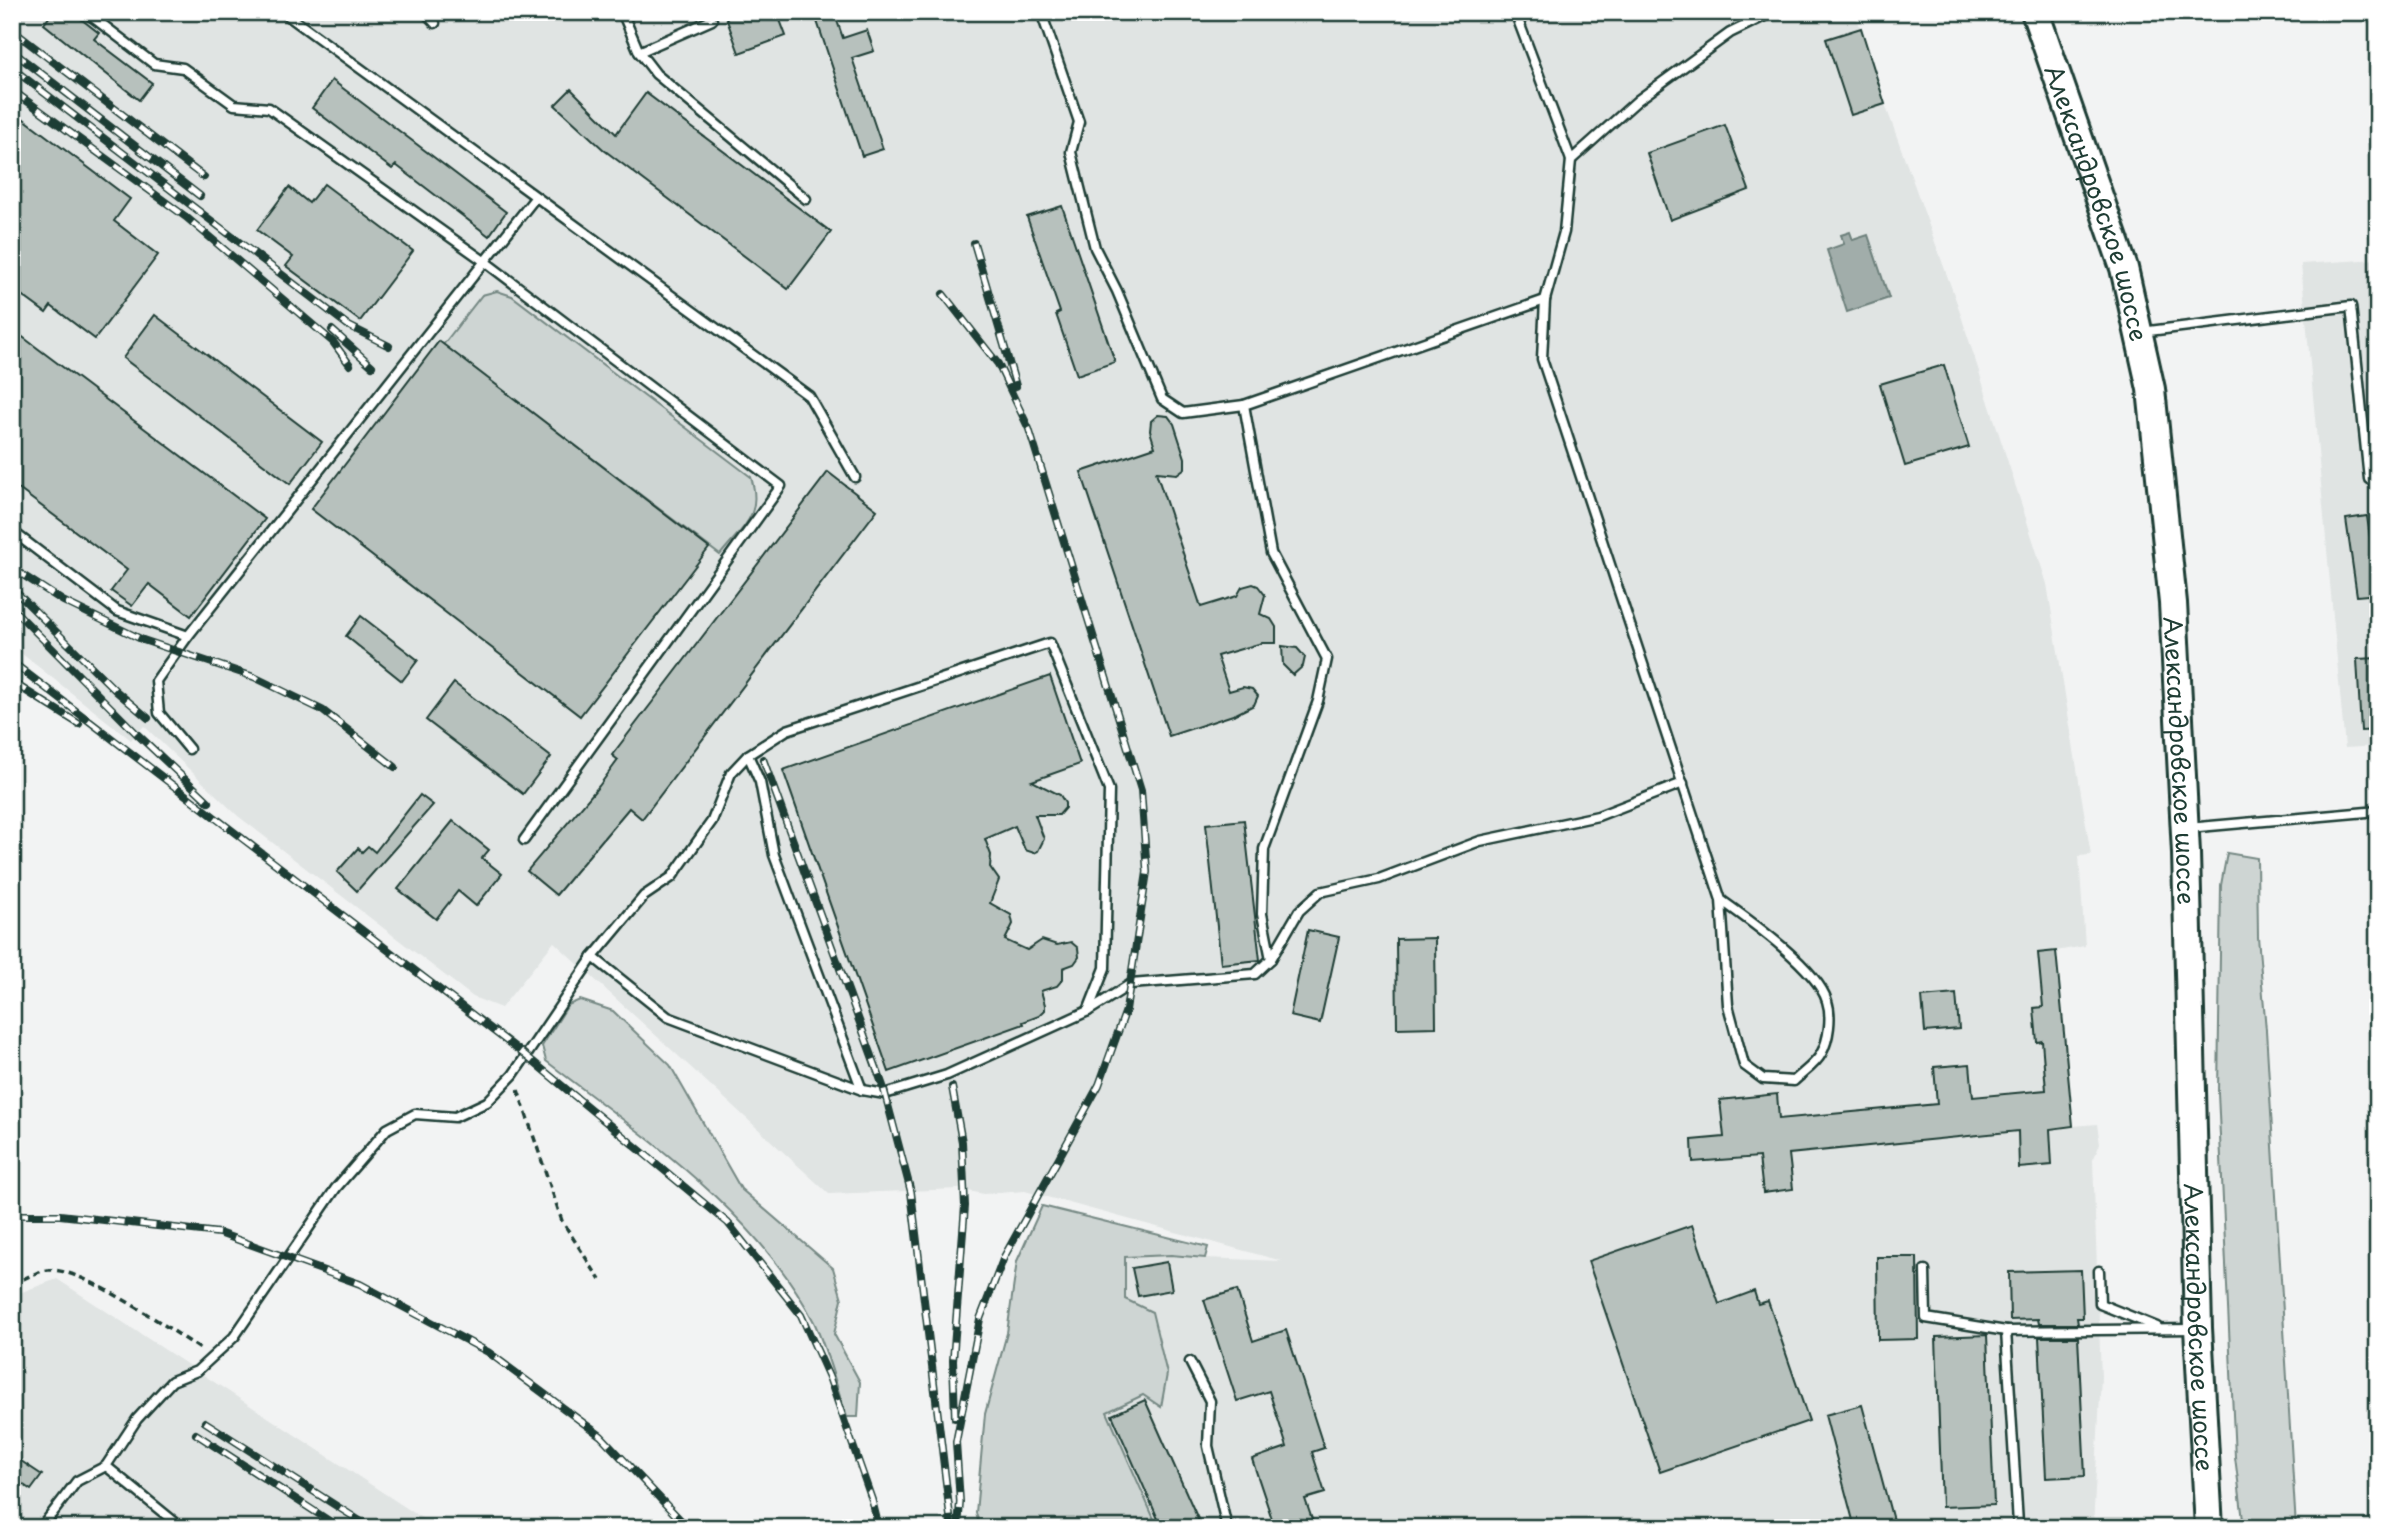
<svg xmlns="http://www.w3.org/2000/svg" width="2390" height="1540" font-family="'Playpen Sans',sans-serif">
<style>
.built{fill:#e0e4e3}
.green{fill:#ced5d3;stroke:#768984;stroke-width:2}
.water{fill:#a1adaa;stroke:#6d807b;stroke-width:2}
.building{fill:#b7c1bd;stroke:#1f3d34;stroke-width:2}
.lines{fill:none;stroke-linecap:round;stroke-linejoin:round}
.lane-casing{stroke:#1f3d34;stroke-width:13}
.primary-casing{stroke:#1f3d34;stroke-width:32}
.path{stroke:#1f3d34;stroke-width:3.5;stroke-dasharray:7 5;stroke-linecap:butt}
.lane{stroke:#fff;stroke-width:8}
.primary{stroke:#fff;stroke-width:26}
.rail-casing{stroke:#1f3d34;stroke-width:8}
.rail{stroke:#fff;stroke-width:5;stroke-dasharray:16;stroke-linecap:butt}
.labels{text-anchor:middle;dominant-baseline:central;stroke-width:7;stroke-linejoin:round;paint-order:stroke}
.street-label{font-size:24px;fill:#1f3d34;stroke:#fff}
</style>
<rect width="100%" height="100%" fill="#f2f3f3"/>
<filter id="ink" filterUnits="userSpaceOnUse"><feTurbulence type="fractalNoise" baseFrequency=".0143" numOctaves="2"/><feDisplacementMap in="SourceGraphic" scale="14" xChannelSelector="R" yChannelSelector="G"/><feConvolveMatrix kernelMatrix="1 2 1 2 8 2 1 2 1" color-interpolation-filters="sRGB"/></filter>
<g filter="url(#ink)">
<g class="built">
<path d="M 12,12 L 1855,12 L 1885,104 L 1957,303 L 2047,584 L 2091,855 L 2079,856 L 2085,946 L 2056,951 L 2073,1126 L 2097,1124 L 2100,1144 L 2093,1160 L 2101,1377 L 2093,1528 L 1158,1528 L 1107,1412 L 1143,1395 L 1125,1299 L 1125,1257 L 1171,1255 L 1205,1258 L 1282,1261 L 1025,1191 L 984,1194 L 959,1189 L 829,1194 L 554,942 L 501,1008 L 473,997 L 238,816 L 144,726 L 131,740 L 12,646 Z"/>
<path d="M 2378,259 L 2378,746 L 2345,748 L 2301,264 Z"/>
<path d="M 57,1279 L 437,1528 L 12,1528 L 12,1303 L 19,1293 Z"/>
</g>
<g class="green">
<path d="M 497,291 L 512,296 L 751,477 C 763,516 743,526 720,555 L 443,345 L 482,295 Z"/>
<path d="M 2227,853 L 2257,858 L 2258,937 L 2266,1030 L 2296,1528 L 2244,1528 L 2235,1457 L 2218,1093 L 2221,885 Z"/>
<path d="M 580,1000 L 613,1011 L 670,1065 L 741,1189 L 833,1268 L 842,1299 L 834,1334 L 860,1382 L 858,1417 L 847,1417 C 837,1388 827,1350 814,1322 C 758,1212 642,1135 546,1061 L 542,1046 L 568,1005 Z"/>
<path d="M 1042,1206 L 1208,1247 L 1205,1258 L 1171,1255 L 1125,1257 L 1125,1299 L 1152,1312 L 1167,1374 L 1161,1407 L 1143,1395 L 1107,1412 L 1158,1528 L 980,1528 L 976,1513 L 985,1414 L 1007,1333 L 1017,1261 Z"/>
</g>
<path class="water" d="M 1850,232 L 1853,240 L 1868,235 L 1889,298 L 1847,312 L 1827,250 L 1844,244 L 1841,235 Z"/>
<g class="building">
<path d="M 53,12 L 72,12 L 99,33 L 94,39 L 152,83 L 139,100 L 44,24 Z"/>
<path d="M 724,12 L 777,12 L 786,36 L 739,53 Z"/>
<path d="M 814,12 L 834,12 L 843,38 L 867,30 L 874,51 L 852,58 L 883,149 L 862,156 Z"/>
<path d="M 1861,28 L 1885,104 L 1851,115 L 1826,39 Z"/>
<path d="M 332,80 L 506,212 L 489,236 L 396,165 L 392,169 L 312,108 Z"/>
<path d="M 571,89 L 616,134 L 646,93 L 831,232 L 788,289 L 604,150 L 555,105 Z"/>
<path d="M 12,110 L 130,199 L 114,221 L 158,255 L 95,339 L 51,306 L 46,313 L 12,288 Z"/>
<path d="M 1725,125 L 1749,190 L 1670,220 L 1647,153 Z"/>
<path d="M 324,184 L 413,251 L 360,321 L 286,266 L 293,257 L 257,230 L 289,187 L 309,203 Z"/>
<path d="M 1062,206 L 1115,362 L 1077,375 L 1056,314 L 1060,312 L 1027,217 Z"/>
<path d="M 155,315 L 322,442 L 290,484 L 123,358 Z"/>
<path d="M 12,329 L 265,519 L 191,616 L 149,584 L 132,606 L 111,591 L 127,570 L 12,484 Z"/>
<path d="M 439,341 L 709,548 L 580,716 L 311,509 Z"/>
<path d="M 1944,365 L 1969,447 L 1905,466 L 1880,384 Z"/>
<path d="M 1158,415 L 1168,416 L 1174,424 L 1185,458 L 1185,468 L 1177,474 L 1156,472 L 1201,607 L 1237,596 L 1242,587 L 1253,584 L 1258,586 L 1265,595 L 1260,614 L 1271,619 L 1276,627 L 1276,643 L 1262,643 L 1217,656 L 1229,691 L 1243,687 L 1252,689 L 1258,696 L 1254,705 L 1236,714 L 1169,736 L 1081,472 L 1155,447 L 1150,431 L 1151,421 Z"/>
<path d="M 828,472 L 877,510 L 642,819 L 629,808 L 556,895 L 527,871 L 599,786 L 618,760 L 612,755 Z"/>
<path d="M 2367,516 L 2378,594 L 2357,596 L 2346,519 Z"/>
<path d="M 361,616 L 418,660 L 402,681 L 346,636 Z"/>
<path d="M 1282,646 L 1297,648 L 1305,657 L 1303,666 L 1293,675 L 1283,665 Z"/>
<path d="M 2378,658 L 2378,730 L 2361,731 L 2357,659 Z"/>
<path d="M 1050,676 L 1080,764 L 1032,781 L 1060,795 L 1065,803 L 1065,808 L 1059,815 L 1035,815 L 1044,839 L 1038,851 L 1034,853 L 1025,850 L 1015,826 L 985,839 L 991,855 L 990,867 L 999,880 L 990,903 L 1011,915 L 1013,924 L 1005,940 L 1027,950 L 1042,940 L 1057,945 L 1071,942 L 1078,948 L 1079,957 L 1074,964 L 1063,968 L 1063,979 L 1057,986 L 1041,991 L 1045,1005 L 1045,1010 L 1039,1016 L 1023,1022 L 1024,1024 L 889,1072 L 783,770 Z"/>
<path d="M 454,683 L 551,757 L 523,794 L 426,720 Z"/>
<path d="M 420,795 L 433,805 L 357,891 L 337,872 L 358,848 L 362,852 L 368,846 L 375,852 Z"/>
<path d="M 1244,820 L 1260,960 L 1221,964 L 1206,824 Z"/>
<path d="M 453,821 L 489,850 L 482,858 L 502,874 L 476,906 L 458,891 L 436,919 L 398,889 Z"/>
<path d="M 1308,930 L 1339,937 L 1320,1023 L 1290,1016 Z"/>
<path d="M 1435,938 L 1436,1027 L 1397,1028 L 1396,939 Z"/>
<path d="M 2056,951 L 2073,1126 L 2050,1129 L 2052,1165 L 2019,1168 L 2018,1131 L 1789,1154 L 1793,1189 L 1763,1193 L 1759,1157 L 1693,1162 L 1692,1140 L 1724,1137 L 1720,1100 L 1777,1094 L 1779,1119 L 1937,1104 L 1934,1067 L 1970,1064 L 1973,1097 L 2046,1090 L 2042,1041 L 2037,1042 L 2034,1008 L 2043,1007 L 2038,953 Z"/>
<path d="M 1956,994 L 1959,1029 L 1925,1032 L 1922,997 Z"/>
<path d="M 1692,1225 L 1719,1304 L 1754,1291 L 1758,1304 L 1768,1301 L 1809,1421 L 1660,1472 L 1588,1261 Z"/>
<path d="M 1877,1257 L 1917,1257 L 1918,1339 L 1878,1340 Z"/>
<path d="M 1167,1262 L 1172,1290 L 1138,1296 L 1132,1268 Z"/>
<path d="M 2081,1270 L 2083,1318 L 2077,1318 L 2078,1324 L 2039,1324 L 2038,1319 L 2010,1320 L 2009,1272 Z"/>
<path d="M 1237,1290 L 1253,1341 L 1286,1330 L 1324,1448 L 1312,1452 L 1325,1493 L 1305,1499 L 1315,1528 L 1275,1528 L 1252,1459 L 1287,1447 L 1269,1391 L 1237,1401 L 1204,1300 Z"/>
<path d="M 1987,1335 L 1994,1505 L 1942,1507 L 1936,1337 Z"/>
<path d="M 2039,1337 L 2078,1337 L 2085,1476 L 2046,1478 Z"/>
<path d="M 1145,1400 L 1202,1528 L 1162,1528 L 1112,1415 Z"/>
<path d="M 1862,1405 L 1895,1528 L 1855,1528 L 1825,1415 Z"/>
<path d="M 12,1455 L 42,1475 L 31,1490 L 12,1477 Z"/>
</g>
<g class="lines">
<defs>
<g id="lane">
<path d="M 86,12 L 154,64 L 183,68 L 234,105 L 269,108 L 484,261 L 781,486 L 524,840"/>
<path d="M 283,12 L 809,396 L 855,477"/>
<path d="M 425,12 L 435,23"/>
<path d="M 622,12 L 639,52 L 656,74 L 806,199"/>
<path d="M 1041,12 L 1079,122 L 1071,152 L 1095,248 L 1117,291 L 1162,399 L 1183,413 L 1244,405"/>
<path d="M 1515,12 L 1571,160 L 1564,232 L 1545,300 L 1542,359 L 1721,900 L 1728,1005 L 1744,1065 L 1763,1079 L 1794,1081 C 1802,1073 1816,1064 1821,1054 C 1829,1040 1832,1016 1827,1001 C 1817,968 1749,920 1721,900"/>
<path d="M 639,52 L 712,20"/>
<path d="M 1571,160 L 1638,100 L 1730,33 L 1773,12"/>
<path d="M 2141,332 L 2351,306 L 2369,479 L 2378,484"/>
<path d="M 12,531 L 117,611 L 188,636"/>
<path d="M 189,749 L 159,713 L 156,681 L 188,636 L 535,198"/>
<path d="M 748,755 L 760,782 L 774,855 L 862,1090"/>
<path d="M 2188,828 L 2378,811"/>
<path d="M 593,957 L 668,1017 L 862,1090 L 885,1094 L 947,1075 L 1088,1011 L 1131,984 L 1255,974 L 1271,959 L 1299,911 L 1320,892 L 1379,879 L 1480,841 L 1598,816 L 1683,783"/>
<path d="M 1271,959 L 1262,914 L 1264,849 L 1318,701 L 1327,659 L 1271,553 L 1244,405 L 1545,300"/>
<path d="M 1925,1270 L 1926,1318 L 2006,1331 L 2018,1524"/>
<path d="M 2099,1271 L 2100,1304 L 2157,1327"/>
<path d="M 2006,1331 L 2195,1329"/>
<path d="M 1190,1362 L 1210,1401 L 1208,1446 L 1227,1528"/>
<path d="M 106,1466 L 182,1528"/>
<path d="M 41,1528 L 77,1481 L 106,1466 L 137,1419 L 172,1381 L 197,1371 L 234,1337 L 336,1188 L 387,1129 L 415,1114 L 455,1117 L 487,1102 L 513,1075 L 593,957 L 644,896 L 672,877 L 712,821 L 731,773 L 748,755 L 787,730 L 1050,643 L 1109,790 L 1105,968 L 1088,1011"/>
</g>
<g id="primary">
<path id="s1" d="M 2035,12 L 2124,268 L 2151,389 L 2173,603 L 2186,853 L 2198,1328 L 2209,1528"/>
</g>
</defs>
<use href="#lane" class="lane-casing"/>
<use href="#primary" class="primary-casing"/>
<g class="path">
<path d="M 518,1090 L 562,1221 L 600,1280"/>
<path d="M 12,1284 C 23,1280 37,1271 48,1270 C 83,1267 171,1330 202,1350"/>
</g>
<use href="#lane" class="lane"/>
<use href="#primary" class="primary"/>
<defs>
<g id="rail">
<path d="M 12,30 L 204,177"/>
<path d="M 12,51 L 200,196"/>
<path d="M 12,68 L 349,326 L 389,346"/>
<path d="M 12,90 L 186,217 L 333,342 L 350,365"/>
<path d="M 974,243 L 1016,386"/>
<path d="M 943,294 L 998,364 L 1029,429 L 1141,790 L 1147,872 L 1126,1010 L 1099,1085 L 1004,1257 L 980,1319 L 956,1442 L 960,1502 L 958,1528"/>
<path d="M 332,330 L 372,366"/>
<path d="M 12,568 L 63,601 L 143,640 L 254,677 L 322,710 L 395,767"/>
<path d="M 12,588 L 116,691 L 148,718"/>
<path d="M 12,608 L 137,734 L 209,802"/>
<path d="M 12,662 L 525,1055 L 728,1223 L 801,1315 L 829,1377 L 872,1500 L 879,1528"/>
<path d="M 12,682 L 79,724"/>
<path d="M 763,759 L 883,1086 L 911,1192 L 951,1524"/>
<path d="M 952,1087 L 962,1142 L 965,1206 L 953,1360 L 955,1418"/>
<path d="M 12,1215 L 60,1215 L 219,1233 L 360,1284 L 488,1352 L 601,1436 L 688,1528"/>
<path d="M 205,1422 L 371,1528"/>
<path d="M 196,1434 L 340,1528"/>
</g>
</defs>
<use href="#rail" class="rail-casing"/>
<use href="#rail" class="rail"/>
</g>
</g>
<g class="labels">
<g class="street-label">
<text stroke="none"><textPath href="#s1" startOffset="201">Александровское шоссе</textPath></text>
<text stroke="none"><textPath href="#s1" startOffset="768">Александровское шоссе</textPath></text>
<text stroke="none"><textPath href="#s1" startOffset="1335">Александровское шоссе</textPath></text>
</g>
</g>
<rect width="2390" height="1540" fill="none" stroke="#fff" stroke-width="42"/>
<rect x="21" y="21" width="2348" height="1498" fill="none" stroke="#1f3d34" stroke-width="2.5" filter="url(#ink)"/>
</svg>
